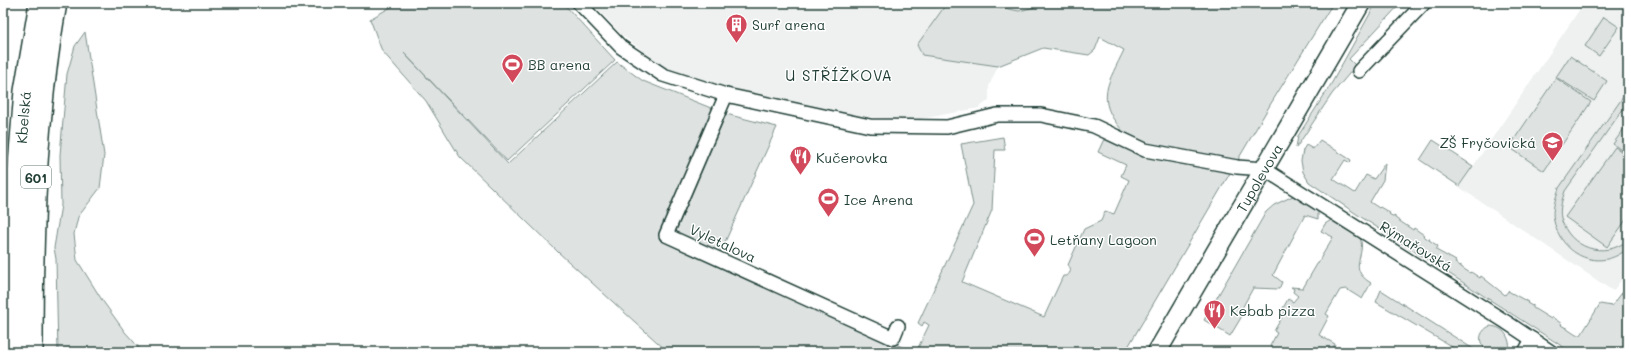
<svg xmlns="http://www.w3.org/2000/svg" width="1631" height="355" font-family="Mali,sans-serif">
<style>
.built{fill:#eef1f0}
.green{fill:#dee3e2;stroke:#7e908b}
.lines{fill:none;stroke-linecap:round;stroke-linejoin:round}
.minor-casing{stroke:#1f3d34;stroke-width:16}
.secondary-casing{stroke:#1f3d34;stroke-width:21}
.trunk-casing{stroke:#1f3d34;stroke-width:24}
.minor{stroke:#fff;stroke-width:13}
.secondary{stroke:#fff;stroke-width:18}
.trunk{stroke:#fff;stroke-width:21}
.labels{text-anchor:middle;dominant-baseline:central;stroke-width:3;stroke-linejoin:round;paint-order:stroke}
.shield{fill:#fff;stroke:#627771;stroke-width:1}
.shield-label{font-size:13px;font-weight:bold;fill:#1f3d34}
.poi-label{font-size:14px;fill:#1f3d34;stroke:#fff;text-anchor:start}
.street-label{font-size:14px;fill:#1f3d34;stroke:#fff}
.neighbourhood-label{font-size:15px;letter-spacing:1px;fill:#1f3d34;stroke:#fff}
</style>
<rect width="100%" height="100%" fill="#fff"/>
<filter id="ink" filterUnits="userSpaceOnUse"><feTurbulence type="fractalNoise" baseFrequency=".025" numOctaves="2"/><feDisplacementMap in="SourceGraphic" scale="8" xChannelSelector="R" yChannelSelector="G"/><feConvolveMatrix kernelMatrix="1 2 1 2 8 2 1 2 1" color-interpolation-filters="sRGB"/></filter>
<g filter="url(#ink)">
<g class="built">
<path d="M 592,3 L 1100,3 L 1095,50 L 1089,55 L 1043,48 L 1027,53 L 998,66 L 989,86 L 989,100 L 979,108 L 920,119 L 862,117 L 734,91 L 667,69 L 622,35 Z"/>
<path d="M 1584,3 L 1628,3 L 1628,271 L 1613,291 L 1459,187 Z"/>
</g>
<g class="green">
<path d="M 398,3 L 563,3 L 615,60 L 507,161 L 404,53 L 508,164 L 617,62 L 643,81 L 716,110 L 662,238 L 913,352 L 668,352 L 558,252 L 460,157 L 426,101 L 382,51 L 370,19 Z"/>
<path d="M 947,3 L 984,3 L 988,5 L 1019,11 L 1043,5 L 1045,3 L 1333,3 L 1270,105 L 1125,352 L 916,352 L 929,325 L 924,322 L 922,326 L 918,323 L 973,205 L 961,144 L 1003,137 L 1005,150 L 995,150 L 992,210 L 962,282 L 1044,317 L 1063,276 L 1067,276 C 1071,272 1072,269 1068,265 L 1084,229 L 1101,221 L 1105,211 L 1114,214 L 1129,180 L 1121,176 L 1126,165 L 1098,152 L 1104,139 L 1117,145 L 1122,130 C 1094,99 1109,82 1124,50 L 1100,37 L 1095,50 L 1089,55 L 1043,48 L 998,66 L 922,55 L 917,45 Z"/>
<path d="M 1376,3 L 1401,3 L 1349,59 L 1355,65 L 1354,68 L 1332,94 L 1296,148 L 1298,136 L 1330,86 Z"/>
<path d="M 1604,17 L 1619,27 L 1599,56 L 1585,46 Z"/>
<path d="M 85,32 L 104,155 L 100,188 L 78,217 L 74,234 L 77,260 L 102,300 L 125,332 L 143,352 L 58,352 L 56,259 L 54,248 L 61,205 L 60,155 L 67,74 L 75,46 Z"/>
<path d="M 1570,56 L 1607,81 L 1594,101 L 1556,77 Z"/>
<path d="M 1556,78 L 1591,102 L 1544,171 L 1509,147 Z"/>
<path d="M 1628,90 L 1628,102 L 1565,191 C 1562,200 1559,209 1561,218 C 1569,248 1604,260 1628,240 L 1628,248 C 1600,273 1562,256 1554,221 C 1551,210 1556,198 1559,188 Z"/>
<path d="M 726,114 L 777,127 L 720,253 L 675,233 Z"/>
<path d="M 1628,123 L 1628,155 L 1613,144 Z"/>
<path d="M 1320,140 L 1351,160 L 1350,163 L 1345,160 L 1333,179 L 1355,193 L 1366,175 L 1374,179 L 1385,163 L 1383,180 L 1370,202 L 1379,208 L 1380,207 L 1390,213 L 1389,214 L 1394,217 L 1395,216 L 1395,218 L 1413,230 L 1414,228 L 1424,235 L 1423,236 L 1428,239 L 1430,239 L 1429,240 L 1438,246 L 1436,250 L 1456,261 L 1455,263 L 1460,266 L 1461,265 L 1461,267 L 1470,273 L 1471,272 L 1480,278 L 1481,276 L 1505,295 L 1509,290 L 1508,291 L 1528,302 L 1527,303 L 1532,306 L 1533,305 L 1533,308 L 1551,319 L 1552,317 L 1562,324 L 1561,325 L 1566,328 L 1567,327 L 1567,329 L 1576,335 L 1581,335 L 1600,304 L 1612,306 L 1628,285 L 1628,342 L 1621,352 L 1571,352 L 1361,217 L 1309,182 L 1303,172 L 1301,161 L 1303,150 L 1306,145 L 1313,149 Z"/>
<path d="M 1433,140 L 1473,166 L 1459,186 L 1420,160 Z"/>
<path d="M 1615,147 L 1628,156 L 1628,217 L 1607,247 L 1565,217 Z"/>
<path d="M 1293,196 L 1315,209 L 1318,212 L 1318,219 L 1305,215 L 1273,275 L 1282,282 L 1279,289 L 1253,288 L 1239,314 L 1242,316 L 1230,336 L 1204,320 L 1266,212 L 1274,205 Z"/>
<path d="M 1331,220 L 1360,238 C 1367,255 1346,268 1371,283 L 1362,299 L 1346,289 L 1340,290 L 1326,314 L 1329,316 L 1319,335 L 1335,344 L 1331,352 L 1279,352 L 1270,346 L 1277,333 L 1274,331 L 1285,312 L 1282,310 L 1288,299 L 1293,302 L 1298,296 L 1293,292 L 1294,289 L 1291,287 L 1303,288 L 1333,237 L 1321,231 L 1325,224 Z"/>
<path d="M 1381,290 L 1478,352 L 1461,352 L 1376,302 Z"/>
<path d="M 1490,326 C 1505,327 1510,338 1510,352 L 1481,352 L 1484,347 C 1477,340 1481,330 1490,326 Z"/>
</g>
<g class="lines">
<defs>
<g id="minor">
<path d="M 579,3 L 621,47 L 663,75 L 726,95 L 870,126 L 947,127 L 997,115 L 1041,115 L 1094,126 L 1145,150 L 1237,167 L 1264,169 L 1506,322 L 1551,352"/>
<path d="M 1359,71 L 1424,3"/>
<path d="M 726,95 L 666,235 L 893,338 L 898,326"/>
<path d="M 1525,352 L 1532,339"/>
</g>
<g id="secondary">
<path id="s1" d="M 1157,352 L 1361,3"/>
</g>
<g id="trunk">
<path id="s2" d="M 14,352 L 14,256 L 18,177 L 25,91 L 40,3"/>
<path d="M 32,352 C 32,235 35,118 56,3"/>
</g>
</defs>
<use href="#minor" class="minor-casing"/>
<use href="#secondary" class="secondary-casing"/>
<use href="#trunk" class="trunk-casing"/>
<use href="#minor" class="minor"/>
<use href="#secondary" class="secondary"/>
<use href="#trunk" class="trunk"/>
</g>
</g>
<defs>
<symbol id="building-pin" viewBox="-11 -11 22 30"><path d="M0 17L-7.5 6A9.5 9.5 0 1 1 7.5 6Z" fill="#d1495b" stroke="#fff"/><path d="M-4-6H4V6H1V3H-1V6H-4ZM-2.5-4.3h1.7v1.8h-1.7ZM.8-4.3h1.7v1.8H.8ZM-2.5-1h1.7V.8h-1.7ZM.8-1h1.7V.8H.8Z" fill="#fff"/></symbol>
<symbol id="stadium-pin" viewBox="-11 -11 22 30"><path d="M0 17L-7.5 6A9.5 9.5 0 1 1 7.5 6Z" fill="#d1495b" stroke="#fff"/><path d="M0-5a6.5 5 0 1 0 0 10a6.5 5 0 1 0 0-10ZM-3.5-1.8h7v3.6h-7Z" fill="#fff"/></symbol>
<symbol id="school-pin" viewBox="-11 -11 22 30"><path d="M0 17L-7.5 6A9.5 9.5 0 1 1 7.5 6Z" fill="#d1495b" stroke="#fff"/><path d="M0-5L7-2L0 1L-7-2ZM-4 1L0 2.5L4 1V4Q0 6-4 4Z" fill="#fff"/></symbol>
<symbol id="restaurant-pin" viewBox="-11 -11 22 30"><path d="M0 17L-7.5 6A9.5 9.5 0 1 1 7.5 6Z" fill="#d1495b" stroke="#fff"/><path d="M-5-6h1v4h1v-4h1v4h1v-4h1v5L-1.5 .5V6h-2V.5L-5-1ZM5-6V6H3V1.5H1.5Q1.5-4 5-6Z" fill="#fff"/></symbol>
</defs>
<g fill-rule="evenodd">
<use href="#building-pin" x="724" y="12" width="25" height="34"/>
<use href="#stadium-pin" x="500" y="52" width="25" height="34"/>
<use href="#school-pin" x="1540" y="130" width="25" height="34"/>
<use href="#restaurant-pin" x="788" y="144" width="25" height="34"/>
<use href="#stadium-pin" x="816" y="186" width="25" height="34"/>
<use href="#stadium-pin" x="1022" y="226" width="25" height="34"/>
<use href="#restaurant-pin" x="1202" y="298" width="25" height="34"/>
</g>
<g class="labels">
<rect class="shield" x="21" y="166" width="30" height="22" rx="3"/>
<g class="shield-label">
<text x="36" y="177">601</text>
</g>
<g class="poi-label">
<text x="752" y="24">Surf arena</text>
<text x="528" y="64">BB arena</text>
<text x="1536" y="142" text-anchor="end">ZŠ Fryčovická</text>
<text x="816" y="157">Kučerovka</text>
<text x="844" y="199">Ice Arena</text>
<text x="1050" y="239">Letňany Lagoon</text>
<text x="1230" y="310">Kebab pizza</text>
</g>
<g class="street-label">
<text stroke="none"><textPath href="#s2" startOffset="235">Kbelská</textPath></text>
<text stroke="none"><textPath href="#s1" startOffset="202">Tupolevova</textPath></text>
<text transform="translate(723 243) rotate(25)">Vyletalova</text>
<text transform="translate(1416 246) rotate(32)">Rýmařovská</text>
</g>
<g class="neighbourhood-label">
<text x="839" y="75">U STŘÍŽKOVA</text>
</g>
</g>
<rect width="1631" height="355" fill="none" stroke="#fff" stroke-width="16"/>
<rect x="8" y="8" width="1615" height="339" fill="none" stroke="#1f3d34" stroke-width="1.5" filter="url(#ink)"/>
</svg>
